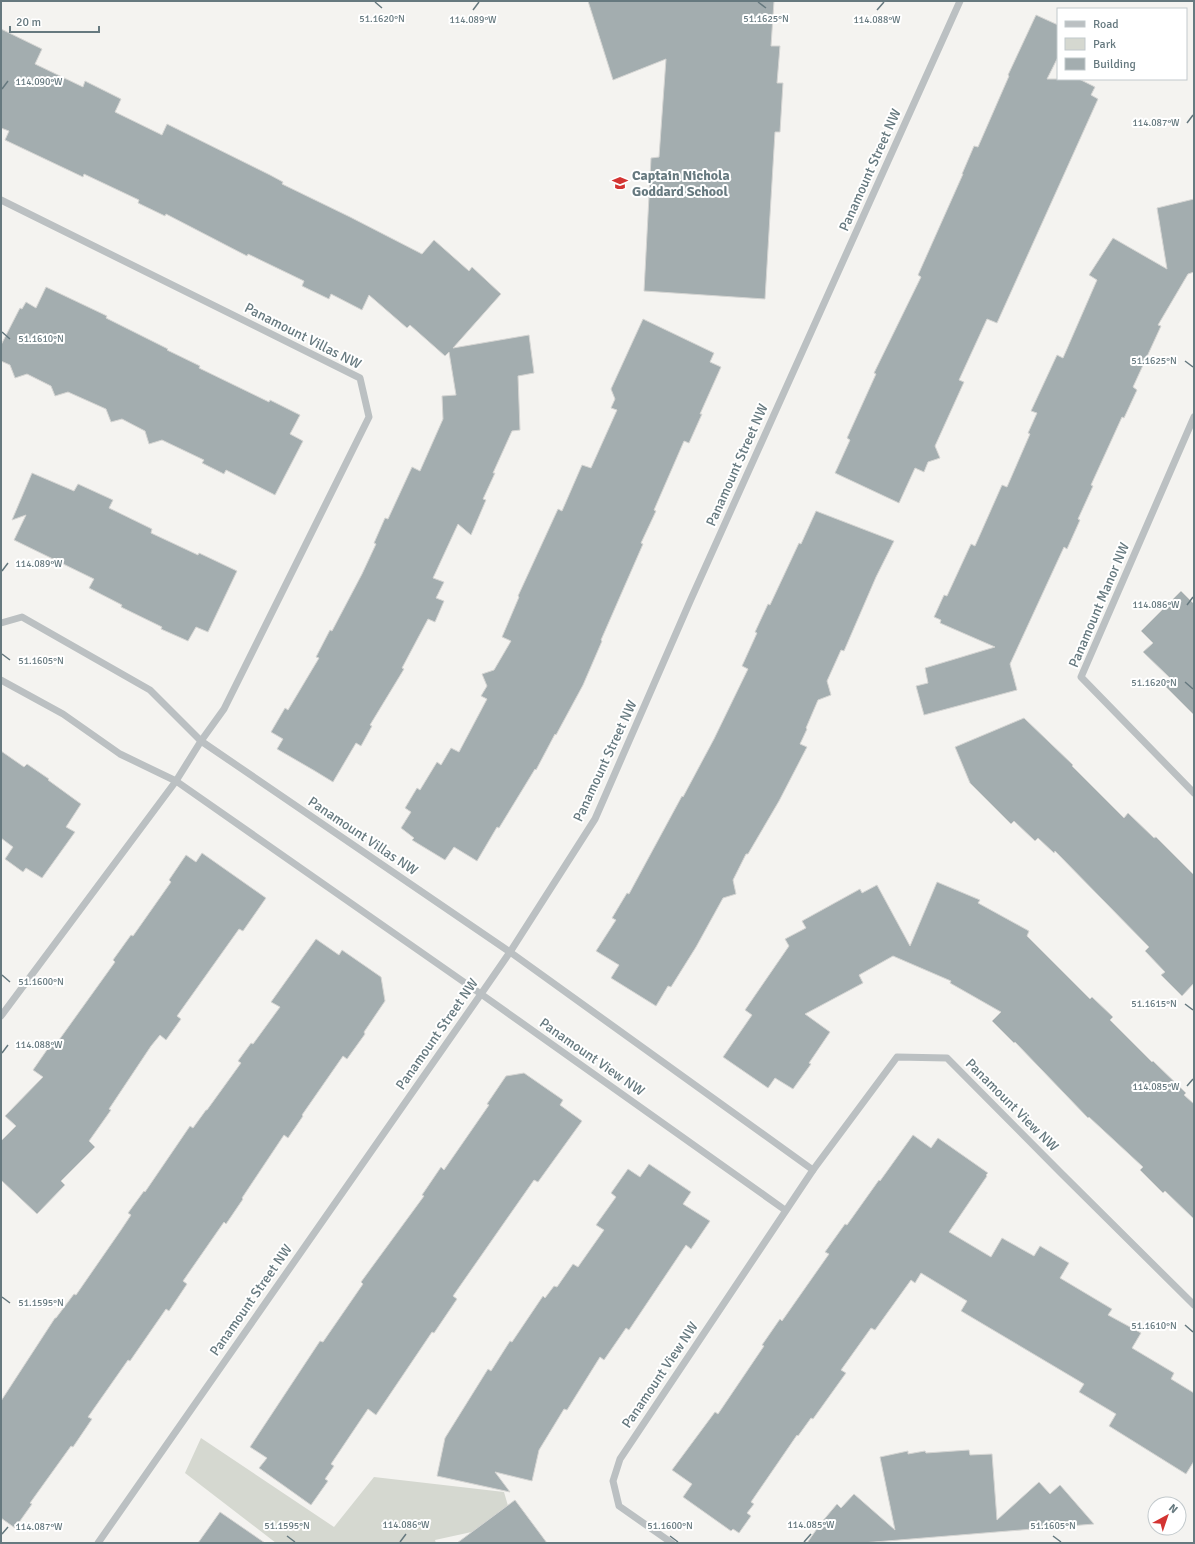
<svg xmlns="http://www.w3.org/2000/svg" width="1195" height="1544" font-family="Signika,sans-serif">
<style>
.green{fill:#d5d8d0}
.building{fill:#a3adaf;stroke:#d5d5d3}
.lines{fill:none;stroke-linecap:round;stroke-linejoin:round}
.minor{stroke:#bbc0c2;stroke-width:7}
.ticks{fill:none;stroke:#66797f;stroke-width:1.5}
.labels{text-anchor:middle;dominant-baseline:central;stroke-width:4;stroke-linejoin:round;paint-order:stroke}
.street-label{font-size:14px;fill:#66797f;stroke:#fff}
.poi-label{font-size:14px;font-weight:bold;fill:#66797f;stroke:#fff;text-anchor:start}
.ticks-label{font-size:10px;text-anchor:middle;fill:#66797f;stroke:#fff;stroke-width:4;stroke-linejoin:round;paint-order:stroke}
</style>
<rect width="100%" height="100%" fill="#f4f3f0"/>
<path class="green" d="M 201,1438 L 334,1527 L 374,1477 L 504,1492 L 513,1523 L 435,1540 L 436,1543 L 276,1543 L 185,1473 Z"/>
<g class="building">
<path d="M 588,1 L 774,1 L 771,46 L 780,46 L 777,83 L 783,83 L 780,132 L 775,132 L 765,299 L 644,291 L 651,158 L 659,157 L 666,59 L 613,80 Z"/>
<path d="M 1036,15 L 1058,25 L 1058,57 L 1047,79 L 1079,79 L 1095,87 L 1091,95 L 1098,99 L 997,323 L 987,319 L 959,380 L 964,382 L 935,446 L 940,458 L 928,462 L 924,472 L 915,468 L 899,503 L 835,473 L 850,440 L 847,438 L 876,374 L 874,373 L 921,277 L 918,275 L 963,174 L 962,174 L 974,146 L 978,147 L 1009,76 L 1008,75 Z"/>
<path d="M 1,29 L 42,49 L 35,64 L 83,87 L 85,81 L 121,99 L 115,112 L 162,135 L 167,124 L 270,175 L 283,182 L 282,184 L 350,217 L 422,254 L 434,240 L 469,271 L 472,267 L 501,294 L 453,348 L 529,335 L 534,373 L 518,376 L 520,430 L 512,431 L 493,473 L 495,473 L 483,499 L 486,500 L 471,535 L 458,524 L 433,578 L 444,582 L 436,598 L 444,601 L 435,622 L 428,619 L 402,668 L 404,669 L 370,725 L 372,726 L 361,746 L 356,743 L 333,782 L 315,771 L 277,749 L 283,739 L 271,732 L 285,708 L 288,710 L 319,658 L 316,657 L 330,630 L 332,631 L 362,574 L 376,544 L 374,543 L 385,518 L 388,519 L 412,467 L 420,471 L 443,419 L 442,396 L 456,395 L 449,352 L 445,356 L 410,325 L 407,328 L 369,295 L 362,310 L 331,294 L 329,299 L 302,286 L 304,281 L 248,254 L 247,256 L 166,214 L 165,216 L 138,203 L 139,200 L 84,174 L 83,177 L 5,140 L 9,131 L 1,128 Z"/>
<path d="M 1194,199 L 1194,272 L 1188,274 L 1158,325 L 1161,326 L 1133,387 L 1137,390 L 1124,418 L 1122,417 L 1091,485 L 1093,486 L 1078,519 L 1080,520 L 1067,549 L 1064,547 L 1010,664 L 1017,690 L 924,715 L 916,686 L 928,683 L 925,668 L 995,647 L 940,623 L 941,620 L 934,617 L 944,595 L 947,596 L 971,544 L 975,546 L 1002,485 L 1007,487 L 1030,434 L 1028,433 L 1037,413 L 1031,411 L 1057,355 L 1063,358 L 1097,280 L 1089,275 L 1113,238 L 1167,269 L 1157,208 Z"/>
<path d="M 46,287 L 107,316 L 106,318 L 168,349 L 167,350 L 200,366 L 199,368 L 269,402 L 270,400 L 300,415 L 290,434 L 303,441 L 275,495 L 226,470 L 224,474 L 202,463 L 204,460 L 162,440 L 149,444 L 145,431 L 122,419 L 111,422 L 106,409 L 68,392 L 55,396 L 51,386 L 27,374 L 15,378 L 10,365 L 1,361 L 1,345 L 20,308 L 22,309 L 26,302 L 36,308 Z"/>
<path d="M 643,319 L 714,353 L 710,362 L 721,367 L 700,414 L 702,414 L 689,443 L 684,441 L 654,510 L 656,511 L 641,543 L 643,544 L 601,640 L 602,641 L 583,685 L 556,735 L 555,734 L 536,770 L 535,769 L 499,828 L 497,827 L 477,861 L 454,847 L 445,860 L 412,840 L 414,838 L 401,828 L 411,812 L 405,808 L 417,788 L 420,790 L 437,762 L 441,765 L 451,748 L 459,752 L 487,699 L 481,696 L 487,686 L 482,674 L 494,670 L 511,641 L 502,637 L 519,597 L 518,596 L 558,509 L 562,511 L 582,465 L 591,468 L 617,410 L 611,408 L 615,399 L 611,389 Z"/>
<path d="M 32,473 L 74,491 L 78,484 L 113,500 L 109,508 L 152,529 L 151,533 L 198,555 L 199,553 L 237,571 L 208,632 L 196,627 L 188,641 L 161,629 L 162,627 L 121,607 L 122,605 L 89,588 L 94,579 L 14,540 L 26,515 L 12,520 Z"/>
<path d="M 816,511 L 894,541 L 876,577 L 844,651 L 841,650 L 827,681 L 831,695 L 818,700 L 806,728 L 807,729 L 800,744 L 807,747 L 779,801 L 748,854 L 746,854 L 733,880 L 736,894 L 723,898 L 696,947 L 671,987 L 668,986 L 656,1006 L 611,978 L 619,965 L 596,951 L 616,920 L 612,918 L 627,893 L 629,894 L 682,796 L 683,797 L 714,739 L 748,669 L 742,666 L 757,633 L 755,632 L 768,604 L 770,605 L 799,543 L 801,544 Z"/>
<path d="M 1181,591 L 1194,604 L 1194,715 L 1164,685 L 1170,678 L 1143,652 L 1153,643 L 1141,631 Z"/>
<path d="M 1024,718 L 1073,765 L 1072,766 L 1124,818 L 1128,813 L 1154,838 L 1156,837 L 1194,875 L 1194,983 L 1182,996 L 1161,975 L 1165,972 L 1145,951 L 1149,947 L 1055,851 L 1054,853 L 1038,838 L 1035,841 L 1014,821 L 1011,824 L 970,783 L 955,747 Z"/>
<path d="M 1,751 L 24,767 L 27,764 L 49,779 L 48,780 L 81,804 L 66,827 L 75,832 L 42,878 L 26,868 L 23,872 L 5,859 L 13,847 L 1,838 Z"/>
<path d="M 202,853 L 266,898 L 243,931 L 239,929 L 177,1016 L 181,1019 L 166,1040 L 160,1035 L 151,1046 L 109,1109 L 111,1110 L 89,1141 L 95,1147 L 61,1181 L 65,1185 L 37,1214 L 1,1180 L 1,1141 L 16,1126 L 5,1116 L 43,1077 L 33,1070 L 51,1044 L 54,1047 L 115,962 L 113,960 L 131,935 L 133,936 L 171,882 L 169,880 L 186,855 L 196,862 Z"/>
<path d="M 937,882 L 980,900 L 978,903 L 1029,931 L 1027,936 L 1090,999 L 1092,997 L 1113,1017 L 1110,1020 L 1152,1062 L 1153,1061 L 1186,1093 L 1184,1095 L 1194,1104 L 1194,1219 L 1165,1191 L 1163,1193 L 1140,1170 L 1143,1167 L 1089,1117 L 1088,1118 L 1015,1042 L 1014,1043 L 992,1021 L 1001,1012 L 950,983 L 951,981 L 893,956 L 859,975 L 863,983 L 805,1014 L 830,1032 L 809,1063 L 811,1064 L 793,1089 L 775,1078 L 768,1088 L 723,1057 L 752,1015 L 745,1010 L 789,946 L 785,939 L 806,928 L 802,921 L 860,889 L 862,893 L 877,885 L 910,946 Z"/>
<path d="M 316,939 L 339,955 L 342,950 L 381,977 L 385,1001 L 364,1032 L 365,1034 L 347,1059 L 343,1056 L 302,1115 L 303,1116 L 288,1138 L 284,1135 L 242,1198 L 243,1199 L 226,1224 L 224,1222 L 183,1281 L 187,1284 L 169,1311 L 166,1309 L 130,1361 L 128,1360 L 88,1417 L 92,1419 L 73,1447 L 71,1446 L 30,1503 L 32,1504 L 15,1528 L 1,1518 L 1,1401 L 55,1318 L 56,1318 L 74,1294 L 76,1295 L 121,1230 L 131,1215 L 128,1213 L 144,1191 L 145,1192 L 190,1126 L 193,1128 L 206,1110 L 207,1110 L 241,1063 L 238,1061 L 251,1043 L 253,1044 L 280,1007 L 271,1002 Z"/>
<path d="M 524,1073 L 563,1100 L 560,1105 L 582,1121 L 538,1182 L 534,1180 L 513,1210 L 453,1296 L 457,1299 L 434,1333 L 432,1332 L 376,1415 L 368,1409 L 331,1464 L 334,1466 L 325,1479 L 328,1481 L 311,1505 L 259,1468 L 267,1458 L 250,1447 L 320,1341 L 323,1342 L 363,1284 L 361,1282 L 424,1196 L 422,1195 L 441,1167 L 444,1170 L 489,1105 L 487,1104 L 506,1076 Z"/>
<path d="M 913,1135 L 931,1148 L 938,1138 L 988,1173 L 986,1175 L 987,1176 L 949,1232 L 991,1257 L 1002,1238 L 1034,1256 L 1040,1246 L 1069,1263 L 1060,1278 L 1112,1309 L 1108,1315 L 1141,1333 L 1132,1348 L 1174,1373 L 1171,1379 L 1194,1393 L 1194,1461 L 1186,1474 L 1109,1426 L 1116,1414 L 1079,1392 L 1084,1384 L 961,1311 L 967,1301 L 921,1273 L 915,1283 L 911,1280 L 875,1330 L 871,1328 L 841,1370 L 846,1373 L 813,1419 L 811,1418 L 798,1436 L 797,1435 L 751,1502 L 754,1504 L 747,1513 L 751,1516 L 739,1533 L 733,1529 L 731,1531 L 683,1497 L 692,1484 L 672,1470 L 715,1412 L 718,1414 L 764,1346 L 762,1345 L 780,1319 L 782,1321 L 829,1254 L 825,1252 L 845,1224 L 847,1225 L 879,1180 L 880,1181 Z"/>
<path d="M 649,1164 L 691,1192 L 683,1204 L 710,1221 L 691,1249 L 686,1245 L 629,1330 L 626,1328 L 604,1360 L 600,1357 L 567,1410 L 564,1409 L 539,1450 L 532,1481 L 495,1472 L 510,1492 L 437,1476 L 445,1438 L 488,1369 L 491,1371 L 510,1341 L 512,1342 L 543,1296 L 545,1298 L 554,1286 L 557,1287 L 573,1264 L 578,1267 L 604,1230 L 596,1225 L 616,1197 L 611,1193 L 628,1169 L 640,1177 Z"/>
<path d="M 969,1450 L 970,1455 L 992,1454 L 997,1520 L 1039,1482 L 1050,1494 L 1060,1485 L 1094,1524 L 862,1543 L 807,1543 L 821,1523 L 837,1504 L 841,1508 L 854,1494 L 895,1530 L 880,1457 L 908,1451 L 908,1454 L 925,1451 L 926,1453 Z"/>
<path d="M 515,1500 L 547,1543 L 457,1543 Z"/>
<path d="M 220,1512 L 265,1543 L 198,1543 Z"/>
</g>
<g class="lines">
<g class="minor">
<path d="M 1,200 L 360,378 L 369,417 L 224,709 L 201,741 L 176,781 L 1,1016"/>
<path d="M 1194,417 L 1081,677 L 1194,793"/>
<path d="M 1,623 L 22,617 L 150,690 L 201,741 L 510,952 L 813,1170"/>
<path d="M 1,680 L 63,714 L 120,754 L 176,781 L 481,994 L 785,1210"/>
<path d="M 98,1543 L 481,994 L 510,952 L 595,819 L 691,599 L 960,1"/>
<path d="M 672,1543 L 619,1506 L 613,1481 L 620,1459 L 813,1170 L 897,1057 L 947,1058 L 1061,1173 L 1194,1305"/>
</g>
</g>
<path class="ticks" d="M 375,2 L 382,8M 758,2 L 766,8M 473,10 L 479,2M 877,10 L 884,2M 2,89 L 8,81M 1187,123 L 1193,115M 2,332 L 10,339M 1185,361 L 1193,367M 2,571 L 8,563M 1187,605 L 1193,597M 2,654 L 10,660M 1185,682 L 1193,689M 2,975 L 10,982M 1185,1004 L 1193,1010M 2,1053 L 8,1045M 1187,1086 L 1193,1079M 2,1297 L 10,1303M 1185,1325 L 1193,1332M 2,1534 L 8,1527M 287,1536 L 295,1542M 670,1536 L 678,1542M 1053,1536 L 1061,1542M 400,1542 L 406,1534M 804,1542 L 811,1534"/>
<defs>
<symbol id="school-bare" viewBox="-9 -9 18 18"><path d="M0-5L7-2L0 1L-7-2ZM-4 1L0 2.5L4 1V4Q0 6-4 4Z" fill="#d33432" stroke="#fff" stroke-width="2.5" paint-order="stroke"/></symbol>
</defs>
<g fill-rule="evenodd">
<use href="#school-bare" x="609" y="172" width="22" height="22"/>
</g>
<g class="labels">
<g class="street-label">
<text transform="translate(870 170) rotate(-66)">Panamount Street NW</text>
<text transform="translate(303 336) rotate(27)">Panamount Villas NW</text>
<text transform="translate(737 465) rotate(-66)">Panamount Street NW</text>
<text transform="translate(1099 605) rotate(-67)">Panamount Manor NW</text>
<text transform="translate(605 761) rotate(-65)">Panamount Street NW</text>
<text transform="translate(363 836) rotate(34)">Panamount Villas NW</text>
<text transform="translate(437 1034) rotate(-55)">Panamount Street NW</text>
<text transform="translate(592 1057) rotate(35)">Panamount View NW</text>
<text transform="translate(1012 1105) rotate(45)">Panamount View NW</text>
<text transform="translate(251 1300) rotate(-55)">Panamount Street NW</text>
<text transform="translate(660 1375) rotate(-56)">Panamount View NW</text>
</g>
<g class="poi-label">
<text x="632" y="175">Captain Nichola<tspan x="632" dy="16">Goddard School</tspan></text>
</g>
</g>
<g class="ticks-label">
<text x="382" y="22">51.1620°N</text>
<text x="766" y="22">51.1625°N</text>
<text x="473" y="23">114.089°W</text>
<text x="877" y="23">114.088°W</text>
<text x="39" y="85">114.090°W</text>
<text x="1156" y="126">114.087°W</text>
<text x="41" y="342">51.1610°N</text>
<text x="1154" y="364">51.1625°N</text>
<text x="39" y="567">114.089°W</text>
<text x="1156" y="608">114.086°W</text>
<text x="41" y="664">51.1605°N</text>
<text x="1154" y="686">51.1620°N</text>
<text x="41" y="985">51.1600°N</text>
<text x="1154" y="1007">51.1615°N</text>
<text x="39" y="1048">114.088°W</text>
<text x="1156" y="1090">114.085°W</text>
<text x="41" y="1306">51.1595°N</text>
<text x="1154" y="1329">51.1610°N</text>
<text x="406" y="1528">114.086°W</text>
<text x="811" y="1528">114.085°W</text>
<text x="287" y="1529">51.1595°N</text>
<text x="670" y="1529">51.1600°N</text>
<text x="1053" y="1529">51.1605°N</text>
<text x="39" y="1530">114.087°W</text>
</g>
<rect width="1195" height="1544" fill="none" stroke="#66797f" stroke-width="4"/>
<rect x="1057" y="8" width="130" height="72" fill="#ffffff" stroke="#c2c9cc"/>
<rect x="1065" y="21" width="20" height="6" fill="#bbc0c2" stroke="#c2c9cc"/>
<text x="1093" y="28" font-size="12" fill="#66797f">Road</text>
<rect x="1065" y="38" width="20" height="12" fill="#d5d8d0" stroke="#c2c9cc"/>
<text x="1093" y="48" font-size="12" fill="#66797f">Park</text>
<rect x="1065" y="58" width="20" height="12" fill="#a3adaf" stroke="#c2c9cc"/>
<text x="1093" y="68" font-size="12" fill="#66797f">Building</text>
<g transform="translate(1167 1516) rotate(40)"><circle r="19" fill="#ffffff" stroke="#c2c9cc"/>
<path d="M0-3L7 15L0 10L-7 15Z" fill="#d33432"/>
<text y="-6" font-size="11" font-weight="bold" text-anchor="middle" fill="#66797f">N</text>
</g>
<path d="M10 26v6h89v-6" fill="none" stroke="#66797f" stroke-width="2"/>
<text x="16" y="26" font-size="12" fill="#66797f" stroke="#ffffff" stroke-width="3" paint-order="stroke">20 m</text>
</svg>
